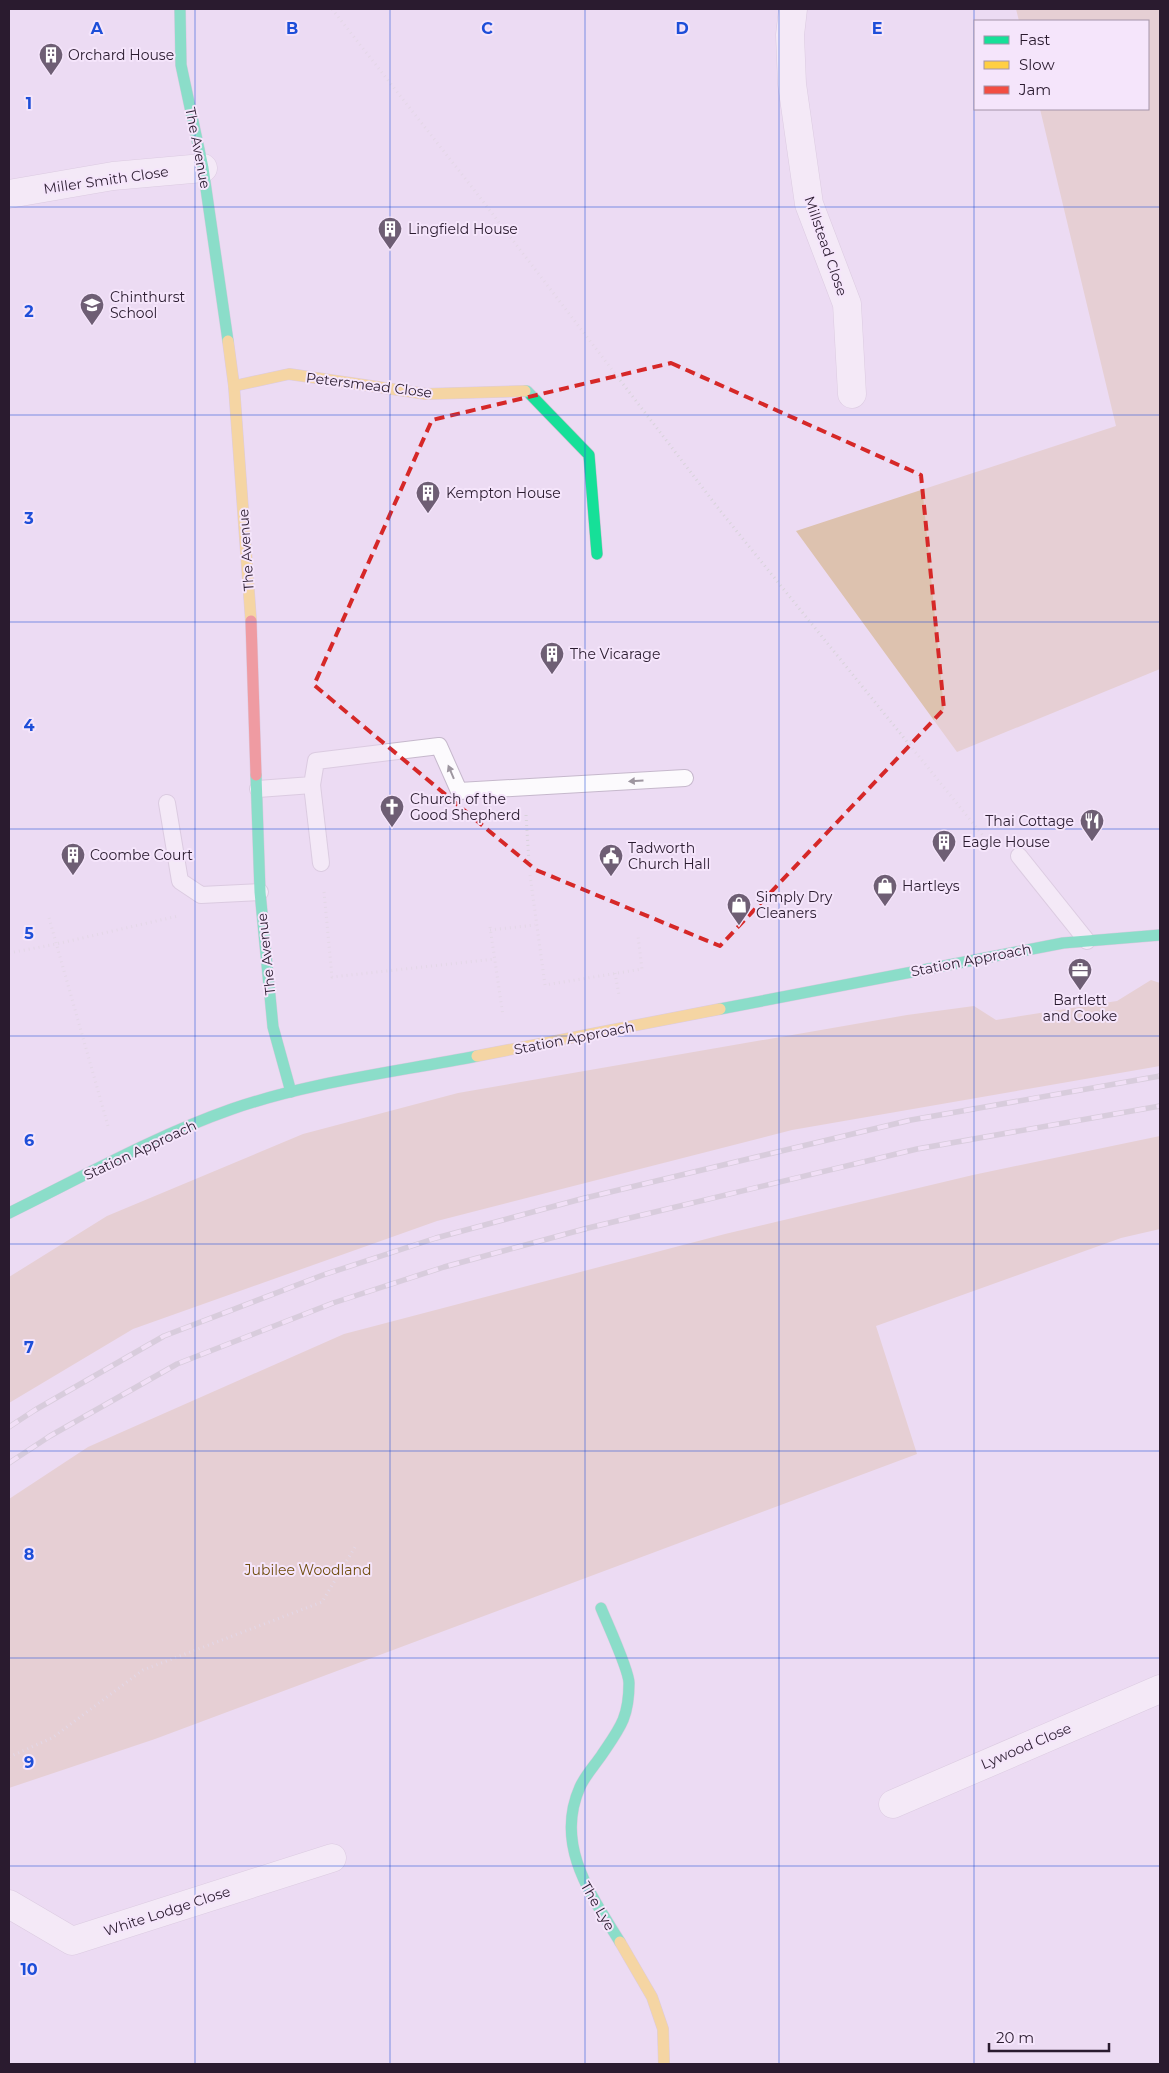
<svg xmlns="http://www.w3.org/2000/svg" width="1169" height="2073" font-family="Montserrat,sans-serif">
<style>
.green{fill:#ddc2af}
.lines{fill:none;stroke-linecap:round;stroke-linejoin:round}
.lane-casing{stroke:#c6b8cc;stroke-width:18}
.street-casing{stroke:#c6b8cc;stroke-width:29}
.fast-casing{stroke:#c6b8cc;stroke-width:12}
.slow-casing{stroke:#c6b8cc;stroke-width:12}
.jam-casing{stroke:#c6b8cc;stroke-width:12}
.path{stroke:#d8d3da;stroke-width:3;stroke-dasharray:1 4;stroke-linecap:butt}
.lane{stroke:#fcfafd;stroke-width:16}
.street{stroke:#fcfafd;stroke-width:28}
.fast{stroke:#16e098;stroke-width:11}
.slow{stroke:#ffcf43;stroke-width:11}
.jam{stroke:#f24e42;stroke-width:11}
.rail-casing{stroke:#bfbac1;stroke-width:5.5}
.rail{stroke:#f5e5fb;stroke-width:4;stroke-dasharray:11;stroke-linecap:butt}
.oneway{fill:#9e96a0}
.marked{fill:none;stroke:#d62828;stroke-width:4;stroke-dasharray:10 6;stroke-linejoin:round}
.grid{fill:none;stroke:#1d4ed8;stroke-width:1;stroke-opacity:0.55}
.labels{text-anchor:middle;dominant-baseline:central;stroke-width:4;stroke-linejoin:round;paint-order:stroke}
.poi-label{font-size:14px;fill:#2a1b2f;stroke:#f5e5fb;text-anchor:start}
.street-label{font-size:14px;fill:#2a1b2f;stroke:#f5e5fb}
.park-label{font-size:14px;fill:#704e0f;stroke:#f5e5fb}
.grid-label{font-size:16px;text-anchor:middle;font-weight:bold;fill:#1d4ed8;stroke:#f5e5fb;stroke-width:4;stroke-linejoin:round;paint-order:stroke}
</style>
<rect width="100%" height="100%" fill="#ecdbf3"/>
<g class="green">
<path d="M 1016,9 L 1160,9 L 1160,669 L 957,752 L 796,531 L 1116,426 L 1040,109 L 1148,109 L 1148,21 L 1019,21 Z"/>
<path d="M 1151,980 L 1160,983 L 1160,1066 L 792,1130 L 437,1221 L 133,1329 L 9,1403 L 9,1277 L 107,1216 L 303,1134 L 458,1093 L 907,1015 L 974,1006 L 996,1020 L 1117,1001 Z"/>
<path d="M 1160,1136 L 1160,1229 L 1121,1238 L 876,1326 L 917,1454 L 155,1739 L 9,1788 L 9,1499 L 88,1447 L 344,1334 L 725,1234 L 973,1175 Z"/>
</g>
<g class="lines">
<defs>
<g id="lane">
<path d="M 312,785 L 321,863"/>
<path d="M 258,789 L 312,785 L 316,761 L 439,746 L 459,791 L 685,778"/>
<path d="M 167,803 L 180,881 L 201,895 L 260,892"/>
<path d="M 1019,856 L 1087,941"/>
</g>
<g id="street">
<path d="M 793,9 L 790,35 L 792,84 L 809,204 L 847,304 L 852,394"/>
<path d="M 9,194 L 113,176 L 203,168"/>
<path d="M 893,1804 L 1160,1689"/>
<path d="M 9,1904 L 72,1941 L 332,1858"/>
</g>
<g id="fast">
<path d="M 180,9 L 181,65 L 203,168 L 228,341"/>
<path d="M 525,391 L 527,391 L 589,455 L 597,554"/>
<path d="M 256,775 L 260,892 L 273,1027 L 291,1092"/>
<path d="M 720,1009 L 1063,943 L 1160,935"/>
<path d="M 9,1213 C 82,1177 155,1136 232,1109 C 310,1082 396,1072 477,1056"/>
<path d="M 601,1608 C 607,1623 629,1670 629,1683 C 629,1718 620,1728 601,1756 C 594,1766 585,1776 580,1787 C 554,1845 591,1895 620,1942"/>
</g>
<g id="slow">
<path d="M 228,341 L 234,386 L 251,621"/>
<path d="M 234,386 L 289,374 L 426,394 L 525,391"/>
<path d="M 477,1056 L 720,1009"/>
<path d="M 620,1942 L 652,1997 L 663,2029 L 664,2064"/>
</g>
<path id="jam" d="M 251,621 L 256,775"/>
</defs>
<use href="#lane" class="lane-casing"/>
<use href="#street" class="street-casing"/>
<use href="#fast" class="fast-casing"/>
<use href="#slow" class="slow-casing"/>
<use href="#jam" class="jam-casing"/>
<g class="path">
<path d="M 332,9 L 475,191 L 722,513 L 993,848"/>
<path d="M 526,815 L 529,862"/>
<path d="M 530,875 L 545,985 L 642,969 L 638,936"/>
<path d="M 324,892 L 332,977 L 495,959"/>
<path d="M 49,918 L 108,1126"/>
<path d="M 490,927 L 503,1016"/>
<path d="M 490,930 L 535,925"/>
<path d="M 9,953 L 56,944 L 178,916"/>
<path d="M 615,973 L 619,995"/>
<path d="M 9,1757 L 52,1738 L 143,1670 L 322,1602 L 355,1547"/>
</g>
<use href="#lane" class="lane"/>
<use href="#street" class="street"/>
<use href="#fast" class="fast"/>
<use href="#slow" class="slow"/>
<use href="#jam" class="jam"/>
<defs>
<g id="rail">
<path d="M 9,1427 L 35,1410 L 164,1336 L 323,1275 L 436,1238 L 581,1199 L 911,1120 L 1160,1076"/>
<path d="M 9,1463 L 50,1436 L 177,1364 L 333,1303 L 444,1267 L 588,1228 L 917,1149 L 1160,1106"/>
</g>
</defs>
<use href="#rail" class="rail-casing"/>
<use href="#rail" class="rail"/>
</g>
<defs><path id="oneway-solid" d="M-6-.8H1V-3.2L6.5 0L1 3.2V.8H-6Z" transform="scale(1.25)"/></defs>
<g class="oneway">
<use href="#oneway-solid" transform="translate(451 772) rotate(-113)"/>
<use href="#oneway-solid" transform="translate(636 781) rotate(177)"/>
</g>
<path d="M0 0H1169V2073H0ZM 671,363 L 921,475 L 944,709 L 720,946 L 536,870 L 314,685 L 432,420 Z" fill="#ecdbf3" fill-opacity=".55" fill-rule="evenodd"/>
<path class="marked" d="M 671,363 L 921,475 L 944,709 L 720,946 L 536,870 L 314,685 L 432,420 Z"/>
<path class="grid" d="M 195,9 L 195,2064M 390,9 L 390,2064M 585,9 L 585,2064M 779,9 L 779,2064M 974,9 L 974,2064M 9,207 L 1160,207M 9,415 L 1160,415M 9,622 L 1160,622M 9,829 L 1160,829M 9,1036 L 1160,1036M 9,1244 L 1160,1244M 9,1451 L 1160,1451M 9,1658 L 1160,1658M 9,1866 L 1160,1866"/>
<defs>
<symbol id="building-pin" viewBox="-11 -11 22 30"><path d="M0 17L-7.5 6A9.5 9.5 0 1 1 7.5 6Z" fill="#6e5e74" stroke="#f5e5fb"/><path d="M-4-6H4V6H1V3H-1V6H-4ZM-2.5-4.3h1.7v1.8h-1.7ZM.8-4.3h1.7v1.8H.8ZM-2.5-1h1.7V.8h-1.7ZM.8-1h1.7V.8H.8Z" fill="#fff"/></symbol>
<symbol id="school-pin" viewBox="-11 -11 22 30"><path d="M0 17L-7.5 6A9.5 9.5 0 1 1 7.5 6Z" fill="#6e5e74" stroke="#f5e5fb"/><path d="M0-5L7-2L0 1L-7-2ZM-4 1L0 2.5L4 1V4Q0 6-4 4Z" fill="#fff"/></symbol>
<symbol id="church-pin" viewBox="-11 -11 22 30"><path d="M0 17L-7.5 6A9.5 9.5 0 1 1 7.5 6Z" fill="#6e5e74" stroke="#f5e5fb"/><path d="M-1.2-6h2.4v3.5h3.3v2.4h-3.3V6h-2.4V-.1h-3.3v-2.4h3.3Z" fill="#fff"/></symbol>
<symbol id="restaurant-pin" viewBox="-11 -11 22 30"><path d="M0 17L-7.5 6A9.5 9.5 0 1 1 7.5 6Z" fill="#6e5e74" stroke="#f5e5fb"/><path d="M-5-6h1v4h1v-4h1v4h1v-4h1v5L-1.5 .5V6h-2V.5L-5-1ZM5-6V6H3V1.5H1.5Q1.5-4 5-6Z" fill="#fff"/></symbol>
<symbol id="civic-pin" viewBox="-11 -11 22 30"><path d="M0 17L-7.5 6A9.5 9.5 0 1 1 7.5 6Z" fill="#6e5e74" stroke="#f5e5fb"/><path d="M-.6-6.5H3V-4.5H.6V-3L4-1V1h2V6H-6V1h2V-1L-.6-3ZM-1.2 2.5V6h2.4V2.5Z" fill="#fff"/></symbol>
<symbol id="shop-pin" viewBox="-11 -11 22 30"><path d="M0 17L-7.5 6A9.5 9.5 0 1 1 7.5 6Z" fill="#6e5e74" stroke="#f5e5fb"/><path d="M-5-2.5h2.3a2.7 3.5 0 0 1 5.4 0H5L5.5 6h-11ZM-1.5-2.5h3a1.5 2.3 0 0 0-3 0Z" fill="#fff"/></symbol>
<symbol id="office-pin" viewBox="-11 -11 22 30"><path d="M0 17L-7.5 6A9.5 9.5 0 1 1 7.5 6Z" fill="#6e5e74" stroke="#f5e5fb"/><path d="M-6-3h4V-5.5h4V-3h4V5H-6ZM-1-4.5V-3h2v-1.5ZM-6 0V1H6V0Z" fill="#fff"/></symbol>
</defs>
<g fill-rule="evenodd">
<use href="#building-pin" x="37" y="41" width="28" height="38"/>
<use href="#building-pin" x="376" y="215" width="28" height="38"/>
<use href="#school-pin" x="78" y="291" width="28" height="38"/>
<use href="#building-pin" x="414" y="479" width="28" height="38"/>
<use href="#building-pin" x="538" y="640" width="28" height="38"/>
<use href="#church-pin" x="378" y="793" width="28" height="38"/>
<use href="#restaurant-pin" x="1078" y="807" width="28" height="38"/>
<use href="#building-pin" x="930" y="828" width="28" height="38"/>
<use href="#building-pin" x="59" y="841" width="28" height="38"/>
<use href="#civic-pin" x="597" y="842" width="28" height="38"/>
<use href="#shop-pin" x="871" y="872" width="28" height="38"/>
<use href="#shop-pin" x="725" y="891" width="28" height="38"/>
<use href="#office-pin" x="1066" y="956" width="28" height="38"/>
</g>
<g class="labels">
<g class="poi-label">
<text x="68" y="55">Orchard House</text>
<text x="408" y="229">Lingfield House</text>
<text x="110" y="297">Chinthurst<tspan x="110" dy="16">School</tspan></text>
<text x="446" y="493">Kempton House</text>
<text x="570" y="654">The Vicarage</text>
<text x="410" y="799">Church of the<tspan x="410" dy="16">Good Shepherd</tspan></text>
<text x="1074" y="821" text-anchor="end">Thai Cottage</text>
<text x="962" y="842">Eagle House</text>
<text x="628" y="848">Tadworth<tspan x="628" dy="16">Church Hall</tspan></text>
<text x="90" y="855">Coombe Court</text>
<text x="902" y="886">Hartleys</text>
<text x="756" y="897">Simply Dry<tspan x="756" dy="16">Cleaners</tspan></text>
<text x="1080" y="1000" text-anchor="middle">Bartlett<tspan x="1080" dy="16">and Cooke</tspan></text>
</g>
<g class="street-label">
<text transform="translate(198 148) rotate(79)">The Avenue</text>
<text transform="translate(106 180) rotate(-8)">Miller Smith Close</text>
<text transform="translate(826 246) rotate(71)">Millstead Close</text>
<text transform="translate(369 385) rotate(7)">Petersmead Close</text>
<text transform="translate(246 550) rotate(-94)">The Avenue</text>
<text transform="translate(266 954) rotate(-96)">The Avenue</text>
<text transform="translate(971 960) rotate(-11)">Station Approach</text>
<text transform="translate(574 1038) rotate(-11)">Station Approach</text>
<text transform="translate(140 1150) rotate(-25)">Station Approach</text>
<text transform="translate(1026 1746) rotate(-23)">Lywood Close</text>
<text transform="translate(598 1906) rotate(60)">The Lye</text>
<text transform="translate(167 1911) rotate(-18)">White Lodge Close</text>
</g>
<g class="park-label">
<text x="308" y="1570">Jubilee Woodland</text>
</g>
</g>
<g class="grid-label">
<text x="97" y="34">A</text>
<text x="292" y="34">B</text>
<text x="487" y="34">C</text>
<text x="682" y="34">D</text>
<text x="877" y="34">E</text>
<text x="29" y="109">1</text>
<text x="29" y="317">2</text>
<text x="29" y="524">3</text>
<text x="29" y="731">4</text>
<text x="29" y="939">5</text>
<text x="29" y="1146">6</text>
<text x="29" y="1353">7</text>
<text x="29" y="1560">8</text>
<text x="29" y="1768">9</text>
<text x="29" y="1975">10</text>
</g>
<rect width="1169" height="2073" fill="none" stroke="#2a1b2f" stroke-width="20"/>
<rect x="974" y="20" width="175" height="90" fill="#f5e5fb" stroke="#a494a9"/>
<rect x="984" y="36" width="25" height="8" fill="#16e098" stroke="#a494a9"/>
<text x="1019" y="45" font-size="15" fill="#2a1b2f">Fast</text>
<rect x="984" y="61" width="25" height="8" fill="#ffcf43" stroke="#a494a9"/>
<text x="1019" y="70" font-size="15" fill="#2a1b2f">Slow</text>
<rect x="984" y="86" width="25" height="8" fill="#f24e42" stroke="#a494a9"/>
<text x="1019" y="95" font-size="15" fill="#2a1b2f">Jam</text>
<path d="M989 2043v8h120v-8" fill="none" stroke="#2a1b2f" stroke-width="2.5"/>
<text x="996" y="2043" font-size="15" fill="#2a1b2f" stroke="#f5e5fb" stroke-width="4" paint-order="stroke">20 m</text>
</svg>
